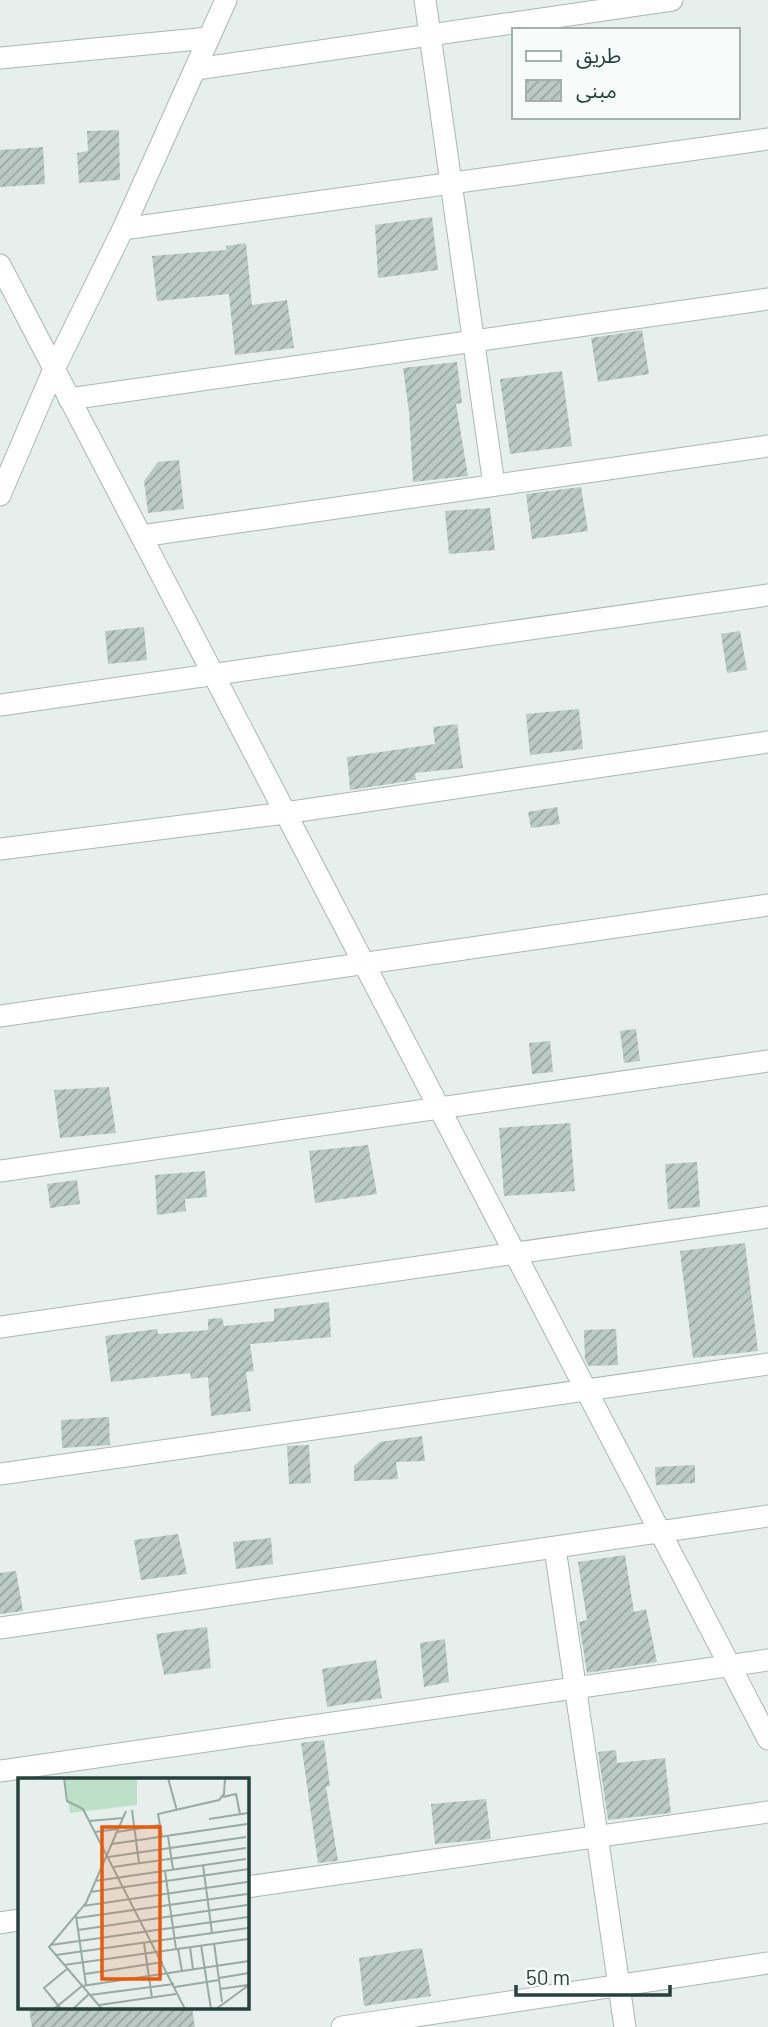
<svg xmlns="http://www.w3.org/2000/svg" width="768" height="2027" font-family="Barlow,'Noto Sans Arabic',sans-serif">
<style>
.building{fill:url(#building-hatch)}
.lines{fill:none;stroke-linecap:round;stroke-linejoin:round}
.street-casing{stroke:#a8b8b2;stroke-width:23}
.street{stroke:#fff;stroke-width:21}
.inset-road{fill:none;stroke:#98aaa4;stroke-width:2}
.view{fill:#e8590c;fill-opacity:0.15;stroke:#e8590c;stroke-width:3.5}
.inset-edge{fill:none;stroke:#24423a;stroke-width:3.5}
</style>
<defs>
<pattern id="building-hatch" width="6" height="6" patternUnits="userSpaceOnUse" patternTransform="scale(1.75)"><rect width="6" height="6" fill="#bbcac4"/><path d="M-1 1l2-2M0 6l6-6M5 7l2-2" fill="none" stroke="#98a6a0"/></pattern>
</defs>
<rect width="100%" height="100%" fill="#e6efeb"/>
<g class="building">
<path d="M 119,130 L 120,180 L 79,183 L 77,153 L 88,151 L 87,131 Z"/>
<path d="M 43,147 L 45,184 L 0,187 L 0,150 Z"/>
<path d="M 432,217 L 438,270 L 378,278 L 375,225 Z"/>
<path d="M 246,243 L 252,305 L 287,300 L 294,348 L 235,355 L 229,294 L 157,301 L 152,256 L 226,250 L 226,246 Z"/>
<path d="M 642,330 L 649,374 L 598,382 L 591,338 Z"/>
<path d="M 457,362 L 462,403 L 456,404 L 468,476 L 413,482 L 409,412 L 403,368 Z"/>
<path d="M 562,371 L 572,446 L 510,454 L 500,379 Z"/>
<path d="M 179,460 L 184,509 L 148,513 L 144,481 L 158,462 Z"/>
<path d="M 581,487 L 588,531 L 532,539 L 526,494 Z"/>
<path d="M 490,508 L 495,550 L 449,554 L 445,511 Z"/>
<path d="M 144,627 L 147,660 L 108,664 L 105,631 Z"/>
<path d="M 740,631 L 747,670 L 727,673 L 721,634 Z"/>
<path d="M 579,709 L 583,749 L 530,755 L 526,714 Z"/>
<path d="M 457,724 L 463,768 L 415,773 L 416,780 L 350,790 L 347,757 L 435,744 L 433,727 Z"/>
<path d="M 557,807 L 560,824 L 531,828 L 528,812 Z"/>
<path d="M 636,1029 L 640,1061 L 624,1063 L 620,1031 Z"/>
<path d="M 550,1041 L 553,1072 L 532,1074 L 529,1043 Z"/>
<path d="M 109,1087 L 116,1133 L 60,1138 L 54,1090 Z"/>
<path d="M 570,1123 L 575,1191 L 504,1196 L 499,1128 Z"/>
<path d="M 368,1145 L 377,1194 L 315,1203 L 309,1151 Z"/>
<path d="M 697,1162 L 700,1207 L 668,1209 L 665,1164 Z"/>
<path d="M 205,1171 L 207,1197 L 185,1199 L 186,1211 L 157,1215 L 155,1175 Z"/>
<path d="M 77,1180 L 80,1204 L 50,1208 L 47,1184 Z"/>
<path d="M 745,1243 L 758,1351 L 693,1358 L 680,1251 Z"/>
<path d="M 329,1302 L 331,1337 L 250,1344 L 254,1371 L 246,1372 L 251,1411 L 211,1416 L 208,1377 L 191,1379 L 190,1373 L 111,1382 L 105,1336 L 157,1329 L 158,1334 L 208,1330 L 208,1319 L 222,1318 L 224,1326 L 274,1321 L 274,1309 Z"/>
<path d="M 616,1329 L 618,1365 L 589,1366 L 585,1360 L 584,1330 Z"/>
<path d="M 109,1417 L 110,1445 L 62,1448 L 61,1420 Z"/>
<path d="M 422,1436 L 425,1461 L 396,1462 L 398,1479 L 354,1481 L 354,1466 L 380,1442 Z"/>
<path d="M 309,1445 L 311,1483 L 289,1484 L 287,1446 Z"/>
<path d="M 695,1465 L 695,1483 L 656,1485 L 655,1467 Z"/>
<path d="M 178,1534 L 187,1574 L 141,1580 L 134,1540 Z"/>
<path d="M 271,1538 L 273,1564 L 236,1569 L 233,1542 Z"/>
<path d="M 625,1555 L 634,1612 L 646,1609 L 657,1662 L 587,1673 L 579,1622 L 587,1620 L 578,1562 Z"/>
<path d="M 16,1571 L 23,1611 L 0,1614 L 0,1573 Z"/>
<path d="M 207,1627 L 211,1668 L 164,1675 L 156,1634 Z"/>
<path d="M 445,1639 L 449,1682 L 424,1687 L 420,1643 Z"/>
<path d="M 376,1660 L 382,1698 L 327,1707 L 322,1669 Z"/>
<path d="M 324,1740 L 330,1786 L 326,1787 L 338,1861 L 318,1863 L 301,1743 Z"/>
<path d="M 616,1750 L 617,1763 L 665,1758 L 671,1813 L 608,1820 L 598,1752 Z"/>
<path d="M 486,1799 L 491,1839 L 435,1844 L 431,1804 Z"/>
<path d="M 422,1948 L 431,1996 L 364,2006 L 359,1958 Z"/>
<path d="M 29,2008 L 192,2008 L 195,2027 L 32,2027 Z"/>
</g>
<g class="lines">
<defs>
<g id="street">
<path d="M 425,0 L 494,485"/>
<path d="M 0,58 L 209,38"/>
<path d="M 196,69 L 672,0"/>
<path d="M 123,229 L 768,139"/>
<path d="M 0,265 L 768,1739"/>
<path d="M 69,399 L 768,299"/>
<path d="M 0,495 L 54,369 L 123,229 L 226,0"/>
<path d="M 141,536 L 768,446"/>
<path d="M 0,705 L 768,595"/>
<path d="M 0,849 L 285,813 L 768,742"/>
<path d="M 0,1016 L 768,905"/>
<path d="M 0,1171 L 768,1061"/>
<path d="M 0,1327 L 768,1217"/>
<path d="M 0,1474 L 768,1364"/>
<path d="M 555,1548 L 625,2027"/>
<path d="M 0,1628 L 768,1516"/>
<path d="M 0,1771 L 768,1660"/>
<path d="M 247,1887 L 768,1812"/>
<path d="M 0,1923 L 19,1920"/>
<path d="M 342,2027 L 768,1963"/>
</g>
</defs>
<use href="#street" class="street-casing"/>
<use href="#street" class="street"/>
</g>
<g transform="translate(18 1778)">
<rect width="231" height="231" fill="#e6efeb"/>
<path d="M 47,0 L 119,0 L 119,27 L 52,35 Z" fill="#bfe0c8"/>
<path class="inset-road" d="M 46,0 L 49,23 L 65,31 L 167,231M 150,0 L 159,33M 231,15 L 231,169M 205,19 L 218,16 L 222,36M 114,32 L 121,85M 191,41 L 230,35M 71,43 L 105,40M 77,54 L 100,51M 99,54 L 142,47M 150,58 L 155,91M 144,59 L 140,36 L 201,22 L 206,16 L 207,0M 94,66 L 229,46M 90,79 L 228,59M 185,87 L 194,155M 95,89 L 228,70M 147,93 L 158,171M 77,103 L 228,81M 72,114 L 231,91M 65,128 L 229,104M 58,138 L 68,207M 59,140 L 229,116M 60,152 L 229,127M 126,165 L 134,220M 196,165 L 204,224M 33,167 L 230,139M 183,167 L 193,231M 172,169 L 175,191M 160,171 L 164,193M 38,177 L 230,150M 46,187 L 230,161M 67,196 L 145,184M 201,200 L 231,195M 157,209 L 201,202M 202,211 L 230,207M 72,217 L 156,206M 81,227 L 158,216M 36,231 L 64,208 L 231,183M 43,231 L 26,210 L 49,191M 55,231 L 71,216M 84,231 L 31,169 L 68,125 L 108,33M 198,231 L 231,207"/>
<path class="view" d="M 84,49 L 142,49 L 142,201 L 84,201 Z"/>
<rect width="231" height="231" class="inset-edge"/>
</g>
<rect x="512" y="28" width="228" height="91" fill="#f7fbf9" stroke="#a3b1ad" stroke-width="2"/>
<rect x="526" y="51" width="35" height="10" fill="#ffffff" stroke="#a3b1ad" stroke-width="2"/>
<text x="576" y="63" font-size="21" fill="#24423a">طريق</text>
<rect x="526" y="80" width="35" height="21" fill="url(#building-hatch)" stroke="#a3b1ad" stroke-width="2"/>
<text x="576" y="98" font-size="21" fill="#24423a">مبنى</text>
<path d="M516 1985v10h154v-10" fill="none" stroke="#24423a" stroke-width="3.5"/>
<text x="526" y="1985" font-size="21" fill="#24423a" stroke="#f7fbf9" stroke-width="5" paint-order="stroke">50 m</text>
</svg>
